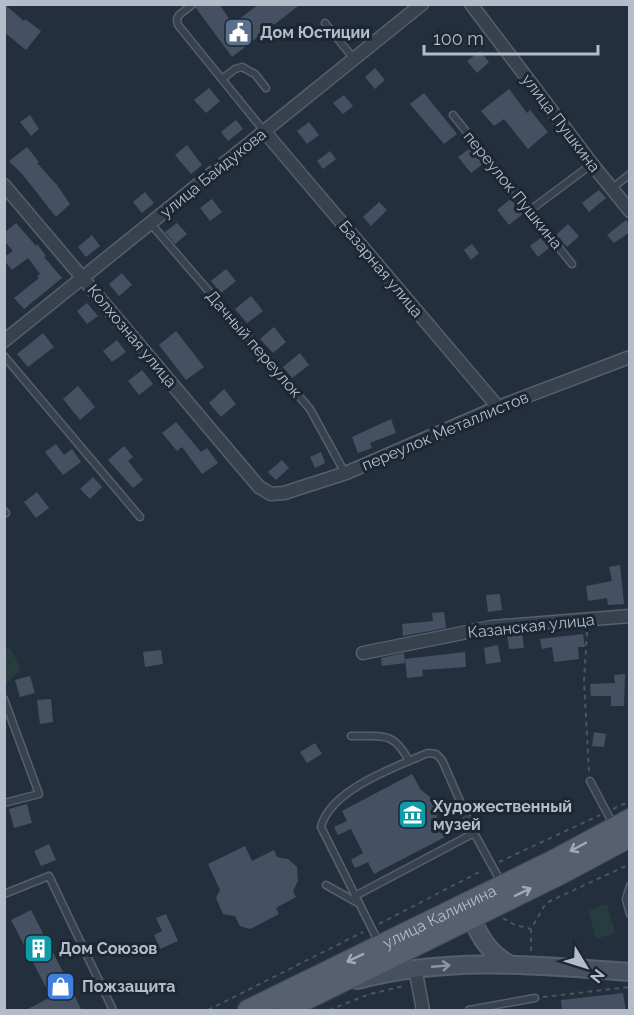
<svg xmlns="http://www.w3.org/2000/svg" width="634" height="1015" font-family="Raleway,sans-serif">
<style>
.green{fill:#263c3f}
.building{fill:#455162}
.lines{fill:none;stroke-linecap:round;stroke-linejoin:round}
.lane-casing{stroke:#565f6c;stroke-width:9}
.street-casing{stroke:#565f6c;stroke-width:15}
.secondary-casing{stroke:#565f6c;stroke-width:20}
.primary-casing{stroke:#414a57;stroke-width:22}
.path{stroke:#44595c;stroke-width:2;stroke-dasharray:4.5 4.5;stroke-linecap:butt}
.lane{stroke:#38414e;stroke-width:6}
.street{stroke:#38414e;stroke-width:12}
.secondary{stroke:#465061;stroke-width:16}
.primary{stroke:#56606e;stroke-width:20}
.oneway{stroke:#a1aab7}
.oneway2{stroke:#8e96a5}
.labels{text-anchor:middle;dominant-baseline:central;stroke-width:6;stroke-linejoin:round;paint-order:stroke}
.poi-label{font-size:16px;font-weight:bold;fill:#b4bcc9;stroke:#1d2633;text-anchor:start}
.street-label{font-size:16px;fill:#b4bcc9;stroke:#1d2633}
</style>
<rect width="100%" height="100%" fill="#242f3e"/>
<g class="green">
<path d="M 5,649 L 11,649 L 21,670 L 5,684 Z"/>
<path d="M 607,904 L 615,933 L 596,939 L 588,910 Z"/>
</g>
<g class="building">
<path d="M 4,4 L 24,21 L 25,19 L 41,31 L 26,50 L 4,32 Z"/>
<path d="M 198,4 L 219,4 L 233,24 L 259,4 L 301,4 L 232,57 L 196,8 Z"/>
<path d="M 480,51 L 489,62 L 477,73 L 467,61 Z"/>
<path d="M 375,68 L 385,80 L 375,89 L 365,77 Z"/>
<path d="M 209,88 L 220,101 L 206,113 L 194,100 Z"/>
<path d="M 509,89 L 527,113 L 530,110 L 548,132 L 528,149 L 504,119 L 494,126 L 481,111 Z"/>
<path d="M 424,93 L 457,134 L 444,144 L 410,104 Z"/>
<path d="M 344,95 L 353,106 L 343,114 L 333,103 Z"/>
<path d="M 30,115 L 39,129 L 31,136 L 20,122 Z"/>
<path d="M 236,120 L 243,129 L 228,141 L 221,132 Z"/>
<path d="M 309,122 L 319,135 L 307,144 L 297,131 Z"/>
<path d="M 187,145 L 202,165 L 191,174 L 175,155 Z"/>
<path d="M 27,147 L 39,162 L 37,163 L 57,185 L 70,204 L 56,217 L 23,175 L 9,161 Z"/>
<path d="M 472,147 L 484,163 L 471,173 L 458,157 Z"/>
<path d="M 330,151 L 336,159 L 323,169 L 317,161 Z"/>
<path d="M 599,190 L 606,198 L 589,212 L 582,203 Z"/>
<path d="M 145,192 L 154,203 L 142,213 L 133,202 Z"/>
<path d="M 512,198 L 524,213 L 509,225 L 497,210 Z"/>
<path d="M 212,199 L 222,212 L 210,221 L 200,208 Z"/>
<path d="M 379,202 L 387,210 L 371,226 L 363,217 Z"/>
<path d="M 626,220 L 630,225 L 630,232 L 614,243 L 607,235 Z"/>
<path d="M 16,223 L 36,246 L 37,244 L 46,256 L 44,257 L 62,278 L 24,309 L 14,298 L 39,278 L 37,276 L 40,274 L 28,258 L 12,270 L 4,260 L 4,257 L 13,251 L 4,241 L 4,233 Z"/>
<path d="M 177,223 L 187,234 L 175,244 L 165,232 Z"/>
<path d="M 568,224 L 579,236 L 567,247 L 556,235 Z"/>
<path d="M 92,235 L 100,246 L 86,257 L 78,247 Z"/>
<path d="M 542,237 L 550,247 L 538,257 L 530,246 Z"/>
<path d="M 472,244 L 479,253 L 471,260 L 464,250 Z"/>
<path d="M 226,269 L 236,281 L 221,293 L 211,281 Z"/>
<path d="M 122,273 L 132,285 L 119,296 L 109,284 Z"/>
<path d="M 251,296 L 263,311 L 247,323 L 235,309 Z"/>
<path d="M 87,303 L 98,316 L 87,324 L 77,311 Z"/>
<path d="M 274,327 L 286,342 L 273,353 L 260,339 Z"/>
<path d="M 176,331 L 204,367 L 186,380 L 159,345 Z"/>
<path d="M 43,333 L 54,347 L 28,367 L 17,354 Z"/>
<path d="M 117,340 L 126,352 L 112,362 L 103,351 Z"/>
<path d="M 300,353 L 309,365 L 292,378 L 283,367 Z"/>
<path d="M 142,370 L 153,384 L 139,395 L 128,381 Z"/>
<path d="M 78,386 L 95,407 L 80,420 L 63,399 Z"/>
<path d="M 224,389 L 236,404 L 221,417 L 209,403 Z"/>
<path d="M 391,419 L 396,433 L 370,443 L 372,448 L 358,453 L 352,437 Z"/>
<path d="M 176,422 L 201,452 L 207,448 L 218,463 L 202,474 L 182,447 L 177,451 L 162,433 Z"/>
<path d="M 56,444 L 64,455 L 72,449 L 81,462 L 63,475 L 45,452 Z"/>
<path d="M 124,446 L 133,457 L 128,461 L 143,480 L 133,488 L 108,460 Z"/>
<path d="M 321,452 L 325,463 L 315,468 L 310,457 Z"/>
<path d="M 282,460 L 289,468 L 276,480 L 268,472 Z"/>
<path d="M 93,477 L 102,487 L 90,499 L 80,489 Z"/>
<path d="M 37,492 L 49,508 L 36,518 L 24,502 Z"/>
<path d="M 620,565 L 624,604 L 608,605 L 607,598 L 588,601 L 586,586 L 612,581 L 609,567 Z"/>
<path d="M 500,594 L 502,610 L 488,612 L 486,595 Z"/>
<path d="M 444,612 L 446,628 L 403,636 L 402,624 L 433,621 L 432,613 Z"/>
<path d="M 522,633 L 524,648 L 509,649 L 507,634 Z"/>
<path d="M 583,634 L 585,647 L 578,647 L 579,659 L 554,662 L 552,647 L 542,649 L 540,639 Z"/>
<path d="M 498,645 L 501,662 L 486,664 L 484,648 Z"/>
<path d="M 161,650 L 163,664 L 145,667 L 143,652 Z"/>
<path d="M 465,652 L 466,667 L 422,670 L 423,676 L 407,678 L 405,659 Z"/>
<path d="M 404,653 L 405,663 L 382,666 L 381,658 Z"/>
<path d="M 625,674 L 624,706 L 611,706 L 611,696 L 591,696 L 590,684 L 615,683 L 614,675 Z"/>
<path d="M 30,676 L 35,693 L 20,697 L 15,680 Z"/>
<path d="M 51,699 L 53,722 L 40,724 L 37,700 Z"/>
<path d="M 594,732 L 606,734 L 604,747 L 592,746 Z"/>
<path d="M 315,743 L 322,754 L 307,763 L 300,752 Z"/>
<path d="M 412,774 L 421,790 L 434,800 L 438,811 L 436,821 L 445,837 L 374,874 L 368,862 L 355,868 L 351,860 L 363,853 L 351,829 L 338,835 L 334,827 L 347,821 L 342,811 Z"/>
<path d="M 27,804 L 32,823 L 14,828 L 9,809 Z"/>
<path d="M 49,844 L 56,860 L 41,866 L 34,851 Z"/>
<path d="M 245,846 L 252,861 L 274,850 L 277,857 L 288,859 L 297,867 L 298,881 L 293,891 L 296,897 L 276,908 L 279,914 L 250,929 L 240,926 L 235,916 L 223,914 L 216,898 L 220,890 L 208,864 Z"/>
<path d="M 31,910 L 65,976 L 82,1011 L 24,1011 L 51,997 L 11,920 Z"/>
<path d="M 166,914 L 178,941 L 160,949 L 154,935 L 162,931 L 156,918 Z"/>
<path d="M 623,993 L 626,1011 L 562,1011 L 561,1000 Z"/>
</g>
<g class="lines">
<defs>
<g id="lane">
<path d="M 193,4 L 179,15 L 177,19 L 178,25 L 264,131"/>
<path d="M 325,23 L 354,59"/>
<path d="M 222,79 L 235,69 L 242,67 L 255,74 L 266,88"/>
<path d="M 453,115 L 572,264"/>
<path d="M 611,189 L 630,174"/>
<path d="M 529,211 L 592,164"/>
<path d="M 151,224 L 310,409 L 345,473"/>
<path d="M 4,356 L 140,517"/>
<path d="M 4,511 L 6,513"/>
<path d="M 4,699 L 39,794 L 4,803"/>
<path d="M 351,736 C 382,737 393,730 409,761"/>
<path d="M 590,781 L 613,824"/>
<path d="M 326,885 L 358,903"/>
<path d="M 630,886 L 626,899 L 630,914"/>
<path d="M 4,894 L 49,876 L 113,1010"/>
<path d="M 355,896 L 474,833"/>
<path d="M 379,943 L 321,827 C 330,790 395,767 428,753 L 436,754 L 442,760 L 474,833 L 501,882"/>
<path d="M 469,1010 L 535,998"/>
</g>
<g id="street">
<path d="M 471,4 L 592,164 L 630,211"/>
<path d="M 264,131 L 498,407"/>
<path d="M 4,185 L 259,487 L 271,494 L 284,493 L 346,473 L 498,407 L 630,357"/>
<path d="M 4,341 L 422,4"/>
<path d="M 363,653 L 492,627 L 630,616"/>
<path d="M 415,968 L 423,1010"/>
</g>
<g id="secondary">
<path d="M 471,917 C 480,937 489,953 509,964"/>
<path d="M 357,980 C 447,956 538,965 630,972"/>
</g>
<g id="primary">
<path id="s1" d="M 248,1010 L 556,859 L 630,819"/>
<path d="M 285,1010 L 559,875 L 630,837"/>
</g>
</defs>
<use href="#lane" class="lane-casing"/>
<use href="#street" class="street-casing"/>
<use href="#secondary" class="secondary-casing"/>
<use href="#primary" class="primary-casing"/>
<g class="path">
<path d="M 587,632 L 584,681 L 589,773"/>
<path d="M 613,809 L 630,801"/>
<path d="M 499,862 L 600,815"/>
<path d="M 503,918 L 515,925 L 531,929"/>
<path d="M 379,924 L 483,870"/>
<path d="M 531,951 L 531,929 L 546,903 L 630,864"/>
<path d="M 543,997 L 630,987"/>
<path d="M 208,1010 L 363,932"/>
<path d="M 329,1010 L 370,994 L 404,986"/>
</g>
<use href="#lane" class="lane"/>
<use href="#street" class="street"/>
<use href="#secondary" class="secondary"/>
<use href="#primary" class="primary"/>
</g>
<defs><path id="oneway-shaft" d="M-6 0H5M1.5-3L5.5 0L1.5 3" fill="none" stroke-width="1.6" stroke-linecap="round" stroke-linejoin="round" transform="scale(1.5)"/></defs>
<g class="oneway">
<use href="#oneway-shaft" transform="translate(578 847) rotate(152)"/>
<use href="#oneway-shaft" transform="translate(523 892) rotate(-26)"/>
<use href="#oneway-shaft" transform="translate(355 958) rotate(154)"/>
</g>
<use class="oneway2" href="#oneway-shaft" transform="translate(441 966) rotate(-5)"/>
<defs>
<symbol id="civic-square" viewBox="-11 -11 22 22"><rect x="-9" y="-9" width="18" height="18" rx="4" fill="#5c6f8a" stroke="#1d2633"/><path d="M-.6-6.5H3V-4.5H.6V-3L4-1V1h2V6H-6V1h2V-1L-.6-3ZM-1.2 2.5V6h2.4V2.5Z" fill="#fff"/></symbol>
<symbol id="museum-square" viewBox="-11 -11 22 22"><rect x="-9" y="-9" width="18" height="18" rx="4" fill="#0f9aa8" stroke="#1d2633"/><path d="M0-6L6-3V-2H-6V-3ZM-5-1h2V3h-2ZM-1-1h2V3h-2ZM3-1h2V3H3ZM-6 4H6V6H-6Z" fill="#fff"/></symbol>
<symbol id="building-square" viewBox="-11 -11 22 22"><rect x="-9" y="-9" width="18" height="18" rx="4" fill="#0f9aa8" stroke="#1d2633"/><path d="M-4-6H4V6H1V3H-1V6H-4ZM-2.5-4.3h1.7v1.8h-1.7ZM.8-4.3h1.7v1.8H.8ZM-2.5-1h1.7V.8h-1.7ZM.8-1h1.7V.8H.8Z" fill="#fff"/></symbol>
<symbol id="shop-square" viewBox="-11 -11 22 22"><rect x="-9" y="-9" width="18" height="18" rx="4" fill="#3f7fe0" stroke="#1d2633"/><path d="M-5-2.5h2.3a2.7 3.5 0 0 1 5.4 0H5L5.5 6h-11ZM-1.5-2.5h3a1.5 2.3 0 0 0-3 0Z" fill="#fff"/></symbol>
</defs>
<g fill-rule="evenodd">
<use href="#civic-square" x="222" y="16" width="33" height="33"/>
<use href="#museum-square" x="396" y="798" width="33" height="33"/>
<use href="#building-square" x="22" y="932" width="33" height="33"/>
<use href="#shop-square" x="44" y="970" width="33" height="33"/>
</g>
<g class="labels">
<g class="poi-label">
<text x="260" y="32">Дом Юстиции</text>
<text x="433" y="806">Художественный<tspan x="433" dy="18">музей</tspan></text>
<text x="59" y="948">Дом Союзов</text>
<text x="82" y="986">Пожзащита</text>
</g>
<g class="street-label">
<text transform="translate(561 123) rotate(53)">улица Пушкина</text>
<text transform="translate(213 173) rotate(-39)">улица Байдукова</text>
<text transform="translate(513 190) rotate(51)">переулок Пушкина</text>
<text transform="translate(381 269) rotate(50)">Базарная улица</text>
<text transform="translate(132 336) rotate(50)">Колхозная улица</text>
<text transform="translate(254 344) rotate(49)">Дачный переулок</text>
<text transform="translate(445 431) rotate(-23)">переулок Металлистов</text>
<text transform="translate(531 626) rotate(-6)">Казанская улица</text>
<text stroke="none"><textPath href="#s1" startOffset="213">улица Калинина</textPath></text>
</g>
</g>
<rect width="634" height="1015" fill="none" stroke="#b4bcc9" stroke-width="12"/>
<g transform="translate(586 967) rotate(128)" stroke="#1d2633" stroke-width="4.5" paint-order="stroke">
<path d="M0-4.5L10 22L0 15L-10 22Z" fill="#b4bcc9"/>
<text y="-9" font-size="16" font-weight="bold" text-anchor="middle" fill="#b4bcc9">N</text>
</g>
<path d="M424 45v9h174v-9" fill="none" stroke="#b4bcc9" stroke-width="3"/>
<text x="433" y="45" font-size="18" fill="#b4bcc9" stroke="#1d2633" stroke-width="4.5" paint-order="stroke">100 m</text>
</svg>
